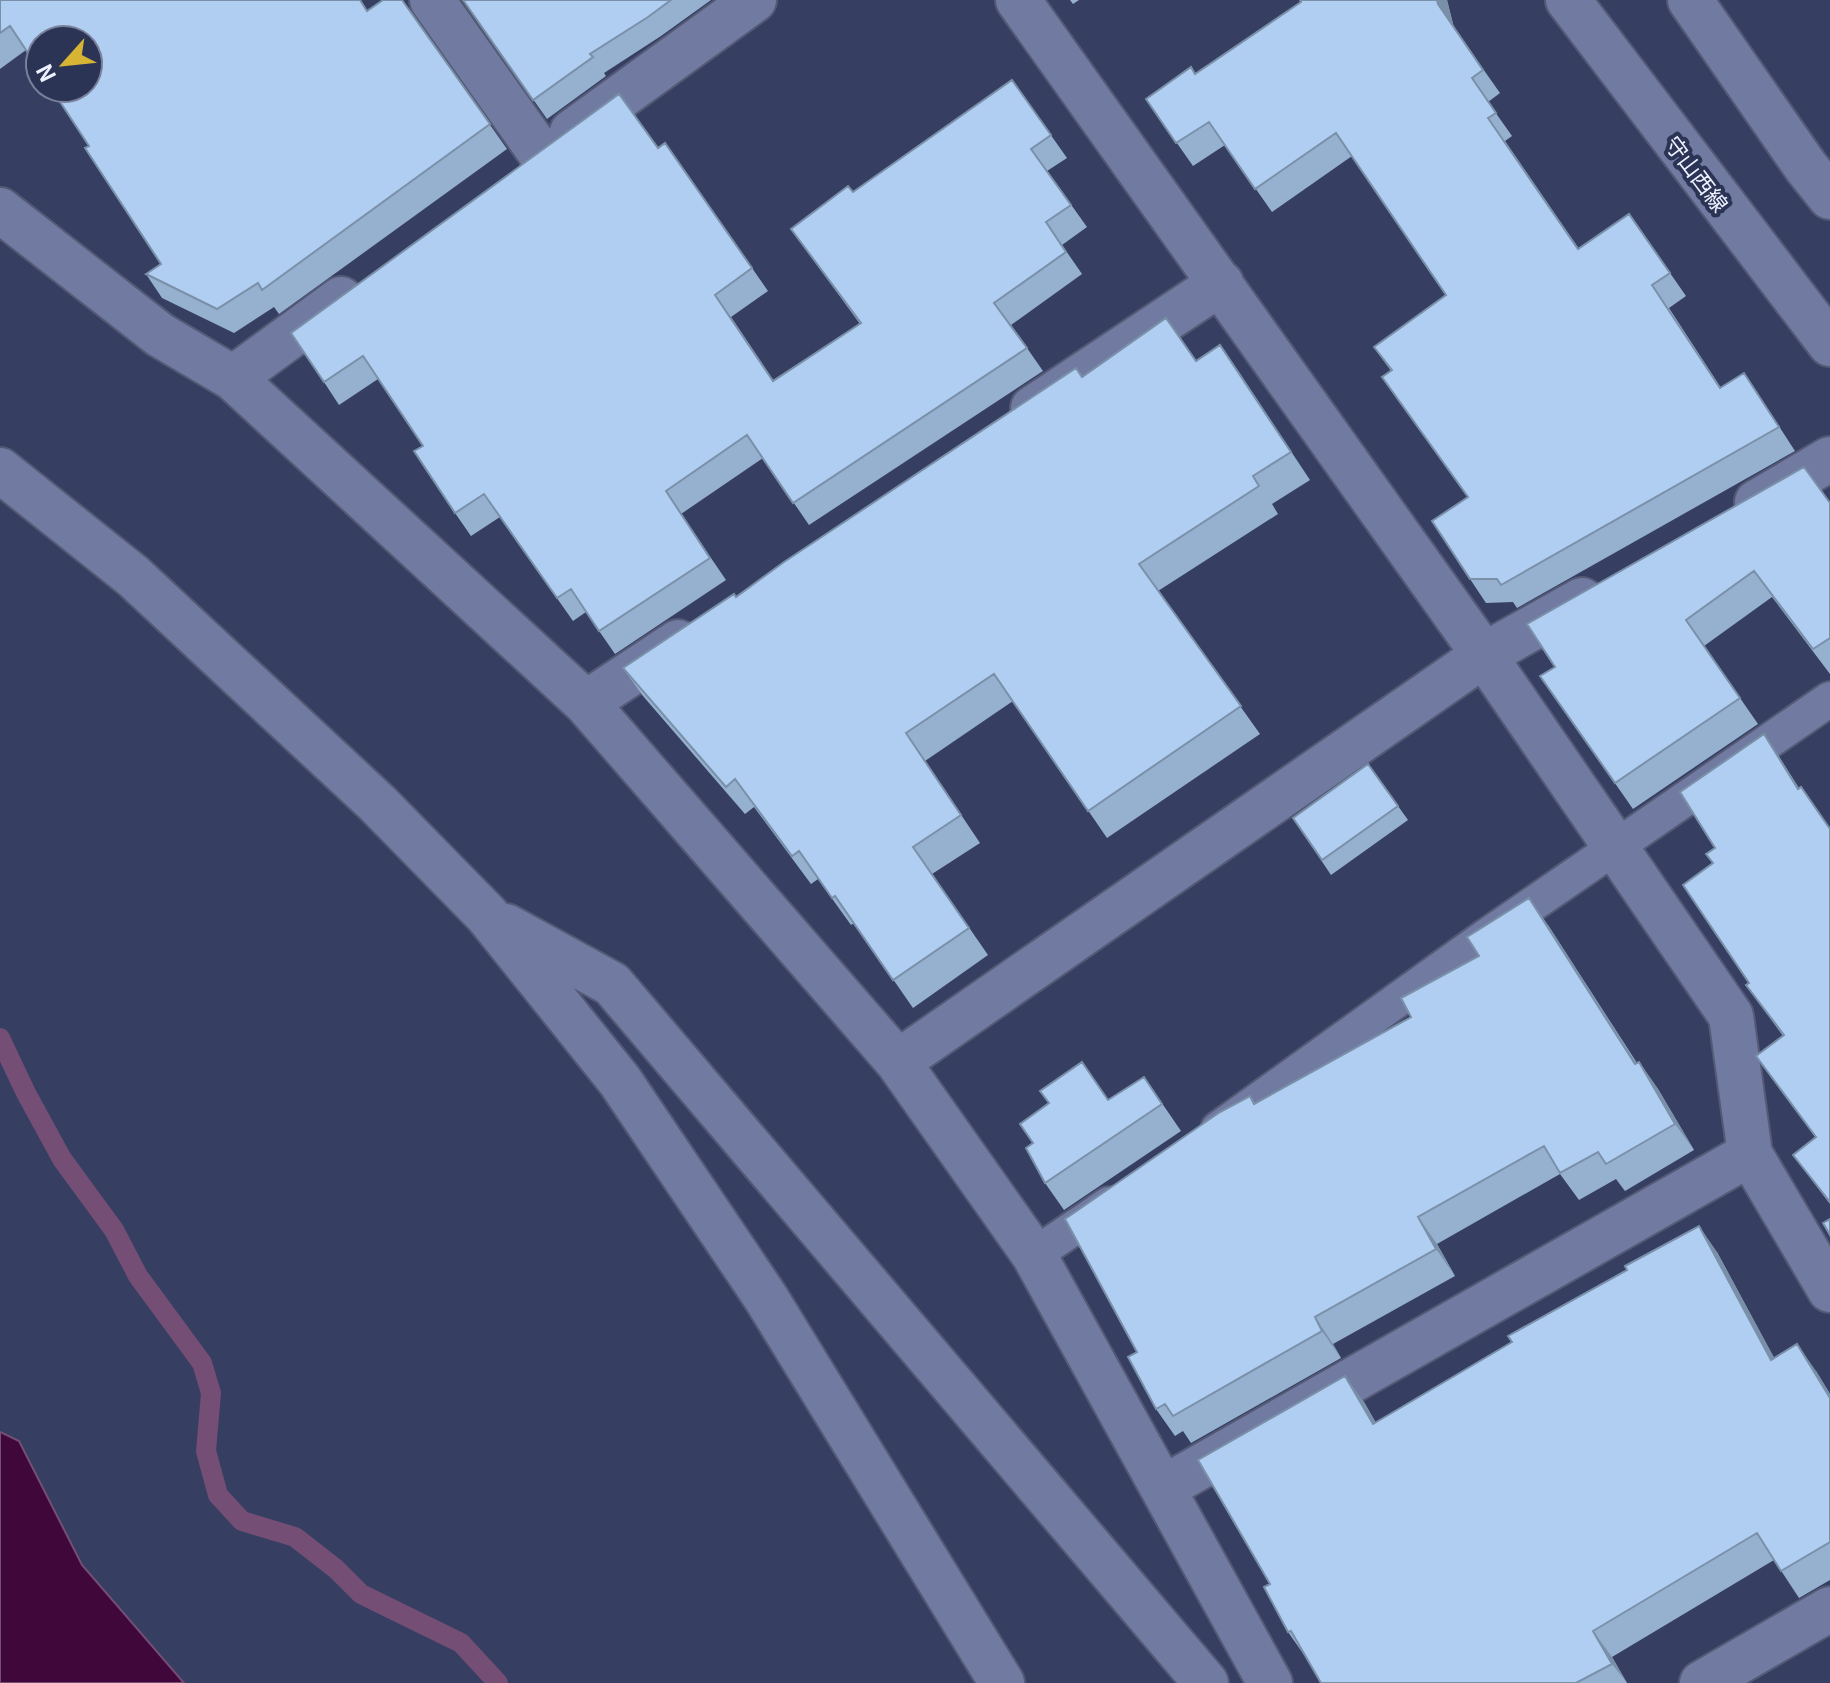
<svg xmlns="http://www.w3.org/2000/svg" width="1830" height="1683" font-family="Georgia,'Noto Sans JP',serif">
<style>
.water{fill:#40083a;stroke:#744e75;stroke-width:2}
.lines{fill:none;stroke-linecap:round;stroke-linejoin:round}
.stream{stroke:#744e75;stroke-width:20}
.lane-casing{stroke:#545a76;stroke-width:38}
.street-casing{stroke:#545a76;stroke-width:48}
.secondary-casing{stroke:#545a76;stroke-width:48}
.lane{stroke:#717ba2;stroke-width:34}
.street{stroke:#717ba2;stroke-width:44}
.secondary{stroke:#717ba2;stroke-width:44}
.wall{fill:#96b1d0}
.shaded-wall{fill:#7a90a9}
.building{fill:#afcef2;stroke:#7a90a9;stroke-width:2}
.labels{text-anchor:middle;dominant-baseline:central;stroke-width:8;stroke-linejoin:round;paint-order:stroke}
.street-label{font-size:22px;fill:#eef2ff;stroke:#2c3456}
</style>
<rect width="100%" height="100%" fill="#363f62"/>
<path class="water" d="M0,1432l19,9 63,124 102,118h-184z"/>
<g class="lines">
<path class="stream" d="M0,1038l26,55 36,66 52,71 24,46 64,87 9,30 -5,58 12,44 24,26 53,16 41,32 25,25 100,49 37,40"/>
<g class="lane-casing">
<path id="lane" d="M1218,1129l267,-192 345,-238
M1034,1255l75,-51"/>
</g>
<g class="street-casing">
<path id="street" d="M432,0l109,154
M1018,0l466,655 247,361 19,138 80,136
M572,132l182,-132
M0,210l160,125 73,43 353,325 312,359 136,193 236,428
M233,378l108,-79
M1033,408l188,-125
M0,470l133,106 245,228 109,111 133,166 146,217 236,385
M1757,502l73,-43
M586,703l92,-61
M506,926l106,58 594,699
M898,1062l586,-407 98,-55
M1163,1488l587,-334
M1702,1683l128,-74"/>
</g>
<g class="secondary-casing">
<path id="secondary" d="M1568,0l262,344
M1690,0l116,167 24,30"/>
</g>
<use href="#lane" class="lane"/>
<use href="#street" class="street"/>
<use href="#secondary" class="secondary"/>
</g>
<path class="wall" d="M0,0l368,11 34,-11 105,149 -228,165 -5,-7 -40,26 -72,-35 -16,-24 15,-10 -72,-118 -63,-96 -26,19z
M463,0h248l-50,36 -57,37 2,3 -59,43z
M1070,0h9l-6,4z
M1300,0h147l7,28 46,65 -12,9 24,34 -7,5 74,108 50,-35 57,82 -17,12 52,80 39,9 35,54 -278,157 -4,-6 -27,1 -16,-24 -2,-82 -77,-126 -17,-24 72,-52 -94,-139 -80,56 -47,-67 -32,21 -47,-67 49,-25 106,-72z
M1012,80l55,78 -20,13 40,56 -25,18 20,29 -71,51 32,46 -234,154 -46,-67 -82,56 45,66 -111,74 -29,-42 -13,9 -73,-104 -29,19 -16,-23 -32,-67 -45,-67 -39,26 -15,-23 341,-239 103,148 -37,26 42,63 87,-56 -69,-95 62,-37z
M1220,345l90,135 -38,24 6,10 -120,77 102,143 -153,104 -94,-137 -88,60 55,82 -48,31 56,81 -75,53 -59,-85 -3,2 -33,-46 -7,5 -57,-77 -9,7 -102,-118 -20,-28 459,-291 114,-16z
M1830,503v171l-58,-77 -68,49 54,78 -125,85 -93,-133z
M1764,734l35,54 31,41v375l-37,-49 23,-17 -60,-82 27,-20 -37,-51 3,-2 -36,-119 2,-16z
M1368,764l40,56 -77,55 -38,-57z
M1548,925l89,138 2,-1 19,27 36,61 -69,41 -9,-12 -37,21 -19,-26 -123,70 18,32 -122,68 8,14 -150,85 -8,-12 -8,5 -19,-27 -19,-57 113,-256 5,7 156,-86z
M1144,1077l37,54 -117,79 -19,-27 -12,-40 75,-43z
M1717,1252l57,106 42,13 14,23v186l-31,18 -25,-38 -162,97 15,26h-306l-14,-24 -19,-27 -18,-48 94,-182 12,21z"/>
<path class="shaded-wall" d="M1437,0h10l7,28 46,65 -62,-89z
M1220,345l19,27 71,108 -19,-28z
M1764,734l16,24 34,54 -16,-23z
M1529,898l19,27 106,166 -19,-27z
M1639,1062l19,27 36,61 -19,-26z
M1418,1217l19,27 18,32 -19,-27z
M1699,1226l18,26 73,135 -19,-27z
M1315,1317l18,27 8,14 -19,-27z
M1797,1344l19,27 14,23v4z
M1345,1376l19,26 28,49 -19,-27z
M1593,1631l19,26 15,26 -15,-19z"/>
<path class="building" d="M0,0h360l7,11 16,-11h19l88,124 -228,166 -4,-7 -41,26 -71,-35 15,-10 -76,-116 4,-2 -38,-58h37v-48h-48v31l-30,-45 -10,7z
M463,0h208l-23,17 -58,37 3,3 -60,43z
M1300,0h137l1,4 45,66 -11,8 24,35 -8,5 90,131 51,-35 41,59 -18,12 68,103 24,-15 35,54 -278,158 -4,-6h-27l-38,-58 36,-24 -86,-120 10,-7 -18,-23 72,-52 -110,-162 -81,56 -46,-67 -33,21 -30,-44 45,-32 4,7 106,-72z
M1012,80l39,55 -20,14 40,56 -25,17 20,30 -72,51 33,45 -234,155 -46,-68 -81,56 44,67 -111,73 -28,-42 -14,9 -73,-104 -29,19 -41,-62 9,-5 -60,-90 -39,26 -33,-49 328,-239 39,54 7,-5 87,125 -37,27 58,86 88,-58 -70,-94 57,-43 5,6z
M1166,318l30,43 24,-16 71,107 -38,24 6,10 -120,78 102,142 -153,105 -94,-137 -88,59 55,82 -48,32 56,81 -76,52 -58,-84 -3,2 -33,-47 -7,5 -57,-77 -9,8 -103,-119 111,-74 2,3 48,-35 292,-194 6,9z
M1804,467l26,36v135l-17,11 -59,-78 -68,49 54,78 -125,85 -75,-107 15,-9 -28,-43z
M1764,734l34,55 3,-2 29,42v373l-37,-47 23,-18 -60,-81 28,-21 -38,-50 3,-2 -66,-98 30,-22 -7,-9 9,-6 -35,-56z
M1368,764l30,42 -76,54 -29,-42z
M1529,898l106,166 4,-2 36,62 -69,40 -8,-12 -38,21 -16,-27 -126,71 18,32 -121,68 7,14 -149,85 -8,-12 -9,5 -28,-52 9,-5 -72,-133 155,-107 30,-16 4,8 157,-87 -10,-19 78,-42 -12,-19z
M1082,1062l26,38 36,-23 18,27 -117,79 -19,-35 7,-5 -13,-19 29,-21 -9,-12z
M1830,1219v16l-7,-12z
M1699,1226l72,134 26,-16 33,54v144l-49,29 -24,-38 -164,98 19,33 -36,19h-255l-30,-52 -3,1 -24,-45 6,-3 -72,-124 147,-84 28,48 139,-82 -4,-6 119,-66 -2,-4z"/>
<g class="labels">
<g class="street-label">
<text transform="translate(1698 173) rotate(53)">守山西線</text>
</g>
</g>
<g transform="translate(64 64) rotate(243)"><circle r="38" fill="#2c3456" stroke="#7a809a" stroke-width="2"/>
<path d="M0-6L14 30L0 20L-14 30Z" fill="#d7b434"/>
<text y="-12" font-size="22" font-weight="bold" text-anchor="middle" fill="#eef2ff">N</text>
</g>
</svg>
